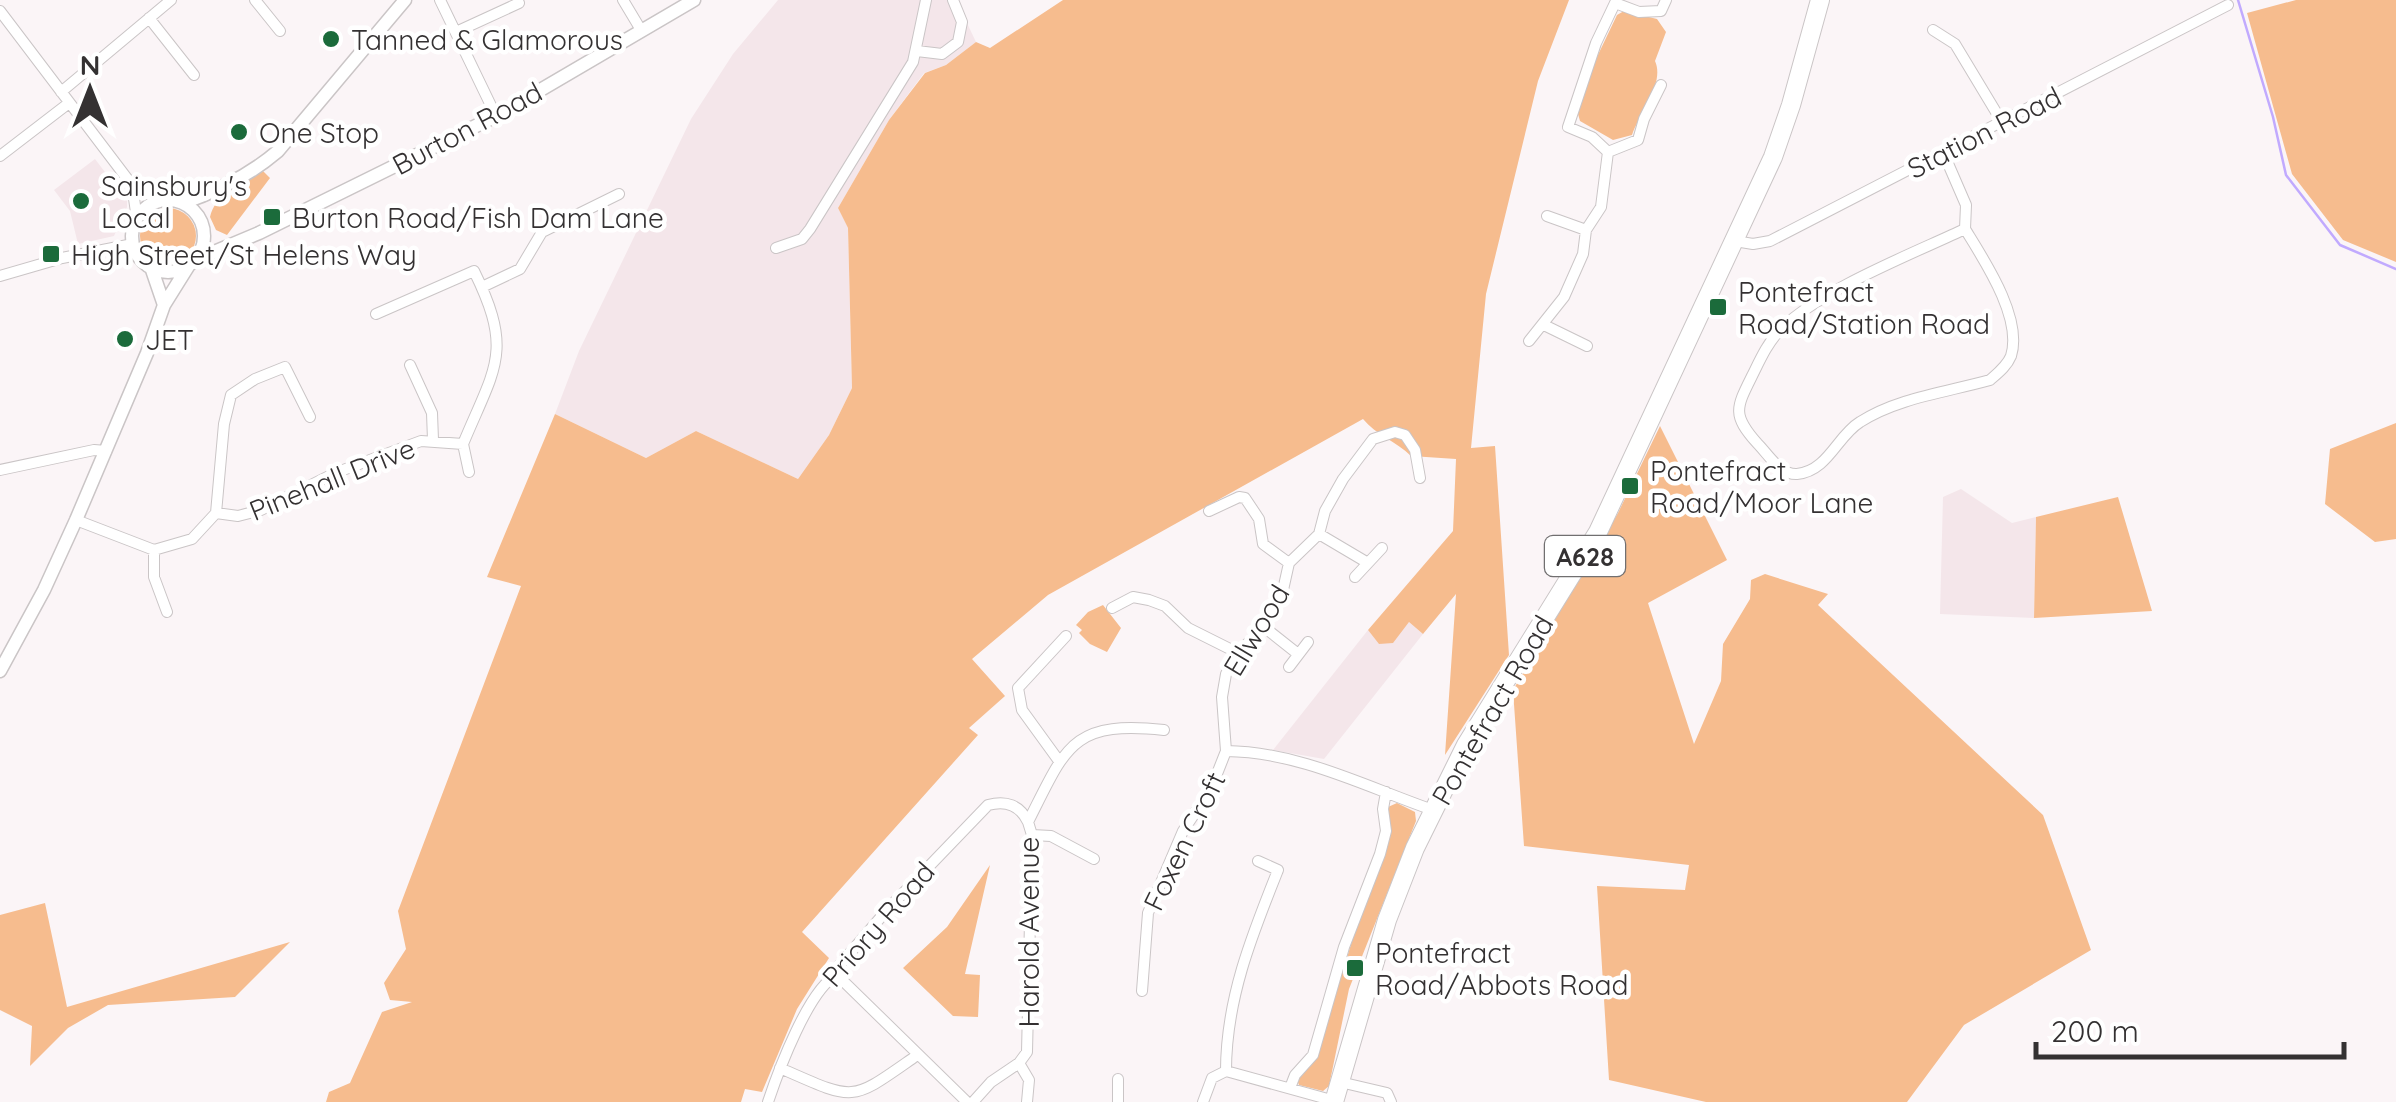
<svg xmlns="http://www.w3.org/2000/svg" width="2396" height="1102" font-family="Quicksand,sans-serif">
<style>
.built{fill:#f4e6ea}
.green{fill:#f6bc8e}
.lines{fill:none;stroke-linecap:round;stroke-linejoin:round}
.stream{stroke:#c1aafe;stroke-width:2.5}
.minor-casing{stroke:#cac5c6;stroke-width:12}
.tertiary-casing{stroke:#cac5c6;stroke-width:15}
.trunk-casing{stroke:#cac5c6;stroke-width:20}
.minor{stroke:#fff;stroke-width:10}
.tertiary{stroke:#fff;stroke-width:12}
.trunk{stroke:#fff;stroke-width:18}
.poi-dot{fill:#1b6b3b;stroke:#fff;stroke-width:4}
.labels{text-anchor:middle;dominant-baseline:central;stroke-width:9;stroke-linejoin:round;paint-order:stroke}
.shield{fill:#fff;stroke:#716f70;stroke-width:2.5}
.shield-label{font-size:25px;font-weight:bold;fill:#343132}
.poi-label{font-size:28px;fill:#343132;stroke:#fff;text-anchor:start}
.street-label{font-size:28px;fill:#343132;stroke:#fff}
</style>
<rect width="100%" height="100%" fill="#fbf5f7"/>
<path class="built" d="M778,0h178l20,42 -30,23 -22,8 -35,47 -51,88 10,20 4,160 -23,47 -31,44 -102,-48 -50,27 -91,-44 24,-63 112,-232 42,-65z
M95,159l32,42v6l-13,29 -36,8 -8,-33 -16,-21z
M1961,489l51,34 24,-6 -2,101 -94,-4 3,-117z
M1409,622l14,12 -99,125 -51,-9 95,-120 12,14z"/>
<path class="green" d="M1063,0h506l-31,81 -52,213 -15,154 24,-2 14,209 -64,100 11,-161 -33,40 -14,-12 -16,21 -14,1 -11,-14 85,-99 3,-72 -45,-3c-15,-15 -35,-21 -48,-37l-315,176 -76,64 33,37 -36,32 9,7 -176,197 27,26 -32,51 -35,83 -17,-3 -4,13h-415l3,-10 21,-9 32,-71 30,-10 -22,-2 -6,-17 22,-34 -8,-38 123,-325 -34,-9 68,-163 91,44 50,-27 102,48 31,-44 23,-47 -4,-160 -10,-20 51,-88 36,-47 21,-8 30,-23 14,6z
M2296,0h100v262l-53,-22 -51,-66 -45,-161z
M1624,11l33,8 9,13 -11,29c10,22 -15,51 -23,74l-19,5 -33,-19 -2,-7 18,-55 21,-44z
M263,171l7,7 -43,57 -11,-5 -6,-13c6,-25 32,-34 53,-46z
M140 236a28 28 0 1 1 56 0a28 28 0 1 1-56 0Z
M2396,423v116l-21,3 -50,-38 5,-55z
M1660,426l67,134 -79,43 46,141 27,-63 2,-37 27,-45 1,-19 14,-6 63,20 -10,11 225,210 48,135 -127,75 -57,77h-201l-97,-22 -12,-194 88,4 4,-25 -165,-19 -11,-156 105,-177z
M2118,497l34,114 -118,7 2,-101z
M1103,605l18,23 -14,24 -17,-8 -11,-11 3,-3 -6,-5 12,-13z
M1397,803l18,9 1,9 -67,168 -20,97 -6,5 -24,-6 -2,-5 21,-28 34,-111 31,-82 6,-31 -1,-21z
M990,865l-25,109 15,1 -2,42 -25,-1 -50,-48 44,-41z
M45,903l22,104 223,-65 -55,55 -127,8 -40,23 -38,38 2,-40 -32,-16v-95z"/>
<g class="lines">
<path class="stream" d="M2238,0l35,117 13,58 54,70 56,24"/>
<g class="minor-casing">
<path id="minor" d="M255,0l25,31
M440,0l56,116
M623,0l18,30
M0,11l132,174 28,16
M149,18l45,57
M1933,30l22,14 47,78
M456,32l63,-29
M917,51l25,3 16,-12 4,-20 -9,-22
M61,92l110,-92
M1608,152l30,-12 6,-21 17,-34
M1943,152l23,53 -1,24c-53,25 -146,61 -186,102 -12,13 -19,29 -27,45 -16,32 -20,39 5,67 11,11 23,32 40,31 31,-3 40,-38 63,-52 37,-24 87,-30 130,-42 8,-7 17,-14 21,-24 12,-38 -27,-96 -46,-127
M0,156l69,-53
M132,185l5,34
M1547,216l39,14
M1735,241l18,3 17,-3 458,-236
M776,248l26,-9 8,-10 103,-167 13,-62
M0,276l62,-18 71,-14
M482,287l38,-18 22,-37 77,-38
M1544,325l43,21
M1529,341l35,-44 19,-43 3,-24 15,-23 7,-55 -16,-15 -24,-10 28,-84 19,-40 24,9 22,-1 5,-11
M410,365l22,48 1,27
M463,444l6,28
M0,470l94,-20 12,1
M1209,511l30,-14 6,1 14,21 4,25 26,19
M216,513l22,3 23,-6 74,-37 86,-32 42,3c32,-77 51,-92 11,-173l-98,43
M76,520l78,30 38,-11 24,-26 8,-89 7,-29 24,-16 30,-12 25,50
M1319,534l49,29
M154,550v27l13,35
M1355,577l27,-29
M1112,608l21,-11 16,3 16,6 23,22 50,25
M1264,627l34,27
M1289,667l19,-25
M1226,751c74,1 138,35 207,59
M1059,761l-37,-51 -4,-22 48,-52
M1032,835l19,1 43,23
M837,975l130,127
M1142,991l6,-78 35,-82 28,-42 15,-38 -4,-54 4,-23 12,-21 26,-26 19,-37 6,-27 30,-29 6,-23 18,-32 30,-40 22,-7 10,3 10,15 5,28
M780,1068c77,34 70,34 136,-12
M1226,1071c0,-72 26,-136 52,-201l-20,-9
M1226,1071l109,30
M1118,1079v23
M1340,1082l47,11 4,9
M1290,1088l5,-13 18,-20 31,-108 36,-93 6,-23 -3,-22 3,-17
M768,1102c10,-30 41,-114 69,-127l1,-8 49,-57 101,-105c18,-5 32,0 40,17
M973,1102l18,-20 28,-19
M1027,1102l2,-22 -10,-17 8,-11 5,-217 -4,-13c38,-75 43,-102 136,-92
M1203,1102l9,-24 14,-7"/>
</g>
<g class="tertiary-casing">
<path id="tertiary" d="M132 236a36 36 0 1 1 72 0a36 36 0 1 1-72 0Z
M183,203c35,-12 67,-28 95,-52l127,-151
M195,260l64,-27 237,-117 198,-116
M151,267l13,38
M0,671l44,-81 32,-70 71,-167 17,-48 25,-40"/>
</g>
<g class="trunk-casing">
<path id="trunk" d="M1334,1102l53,-182 28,-72 51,-103 132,-213 175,-375 18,-52 29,-105"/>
</g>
<use href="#minor" class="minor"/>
<use href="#tertiary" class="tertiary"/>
<use href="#trunk" class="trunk"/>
</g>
<g class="poi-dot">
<circle cx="331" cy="39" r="10"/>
<circle cx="239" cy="132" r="10"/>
<circle cx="81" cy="201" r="10"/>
<rect x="262" y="207" width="20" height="20" rx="5"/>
<rect x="41" y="244" width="20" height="20" rx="5"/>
<rect x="1708" y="297" width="20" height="20" rx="5"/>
<circle cx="125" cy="339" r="10"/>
<rect x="1620" y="476" width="20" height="20" rx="5"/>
<rect x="1345" y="958" width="20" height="20" rx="5"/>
</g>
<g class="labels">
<rect class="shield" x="1545" y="536" width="80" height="40" rx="8"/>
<g class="shield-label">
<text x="1585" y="556">A628</text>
</g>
<g class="poi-label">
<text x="351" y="39">Tanned &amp; Glamorous</text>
<text x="259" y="132">One Stop</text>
<text x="101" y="185">Sainsbury's<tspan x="101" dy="32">Local</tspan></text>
<text x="292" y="217">Burton Road/Fish Dam Lane</text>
<text x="71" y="254">High Street/St Helens Way</text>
<text x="1738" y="291">Pontefract<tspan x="1738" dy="32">Road/Station Road</tspan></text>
<text x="145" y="339">JET</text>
<text x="1650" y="470">Pontefract<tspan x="1650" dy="32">Road/Moor Lane</tspan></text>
<text x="1375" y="952">Pontefract<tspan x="1375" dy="32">Road/Abbots Road</tspan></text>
</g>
<g class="street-label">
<text transform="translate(467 128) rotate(-28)">Burton Road</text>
<text transform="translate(1984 132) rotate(-27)">Station Road</text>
<text transform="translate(332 479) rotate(-22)">Pinehall Drive</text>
<text transform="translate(1256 630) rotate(-59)">Ellwood</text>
<text transform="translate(1492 710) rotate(-60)">Pontefract Road</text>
<text transform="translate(1184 841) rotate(-64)">Foxen Croft</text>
<text transform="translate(878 924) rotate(-49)">Priory Road</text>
<text transform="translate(1028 932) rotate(-90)">Harold Avenue</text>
</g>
</g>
<g transform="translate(90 90)" stroke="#ffffff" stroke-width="8" paint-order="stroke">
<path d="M0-8L18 38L0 25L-18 38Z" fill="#343132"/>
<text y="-15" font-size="28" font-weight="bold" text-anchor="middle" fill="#343132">N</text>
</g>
<path d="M2036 1042v15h308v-15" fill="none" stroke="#343132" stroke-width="5"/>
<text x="2051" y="1042" font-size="30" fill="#343132" stroke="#ffffff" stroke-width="8" paint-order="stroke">200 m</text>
</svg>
